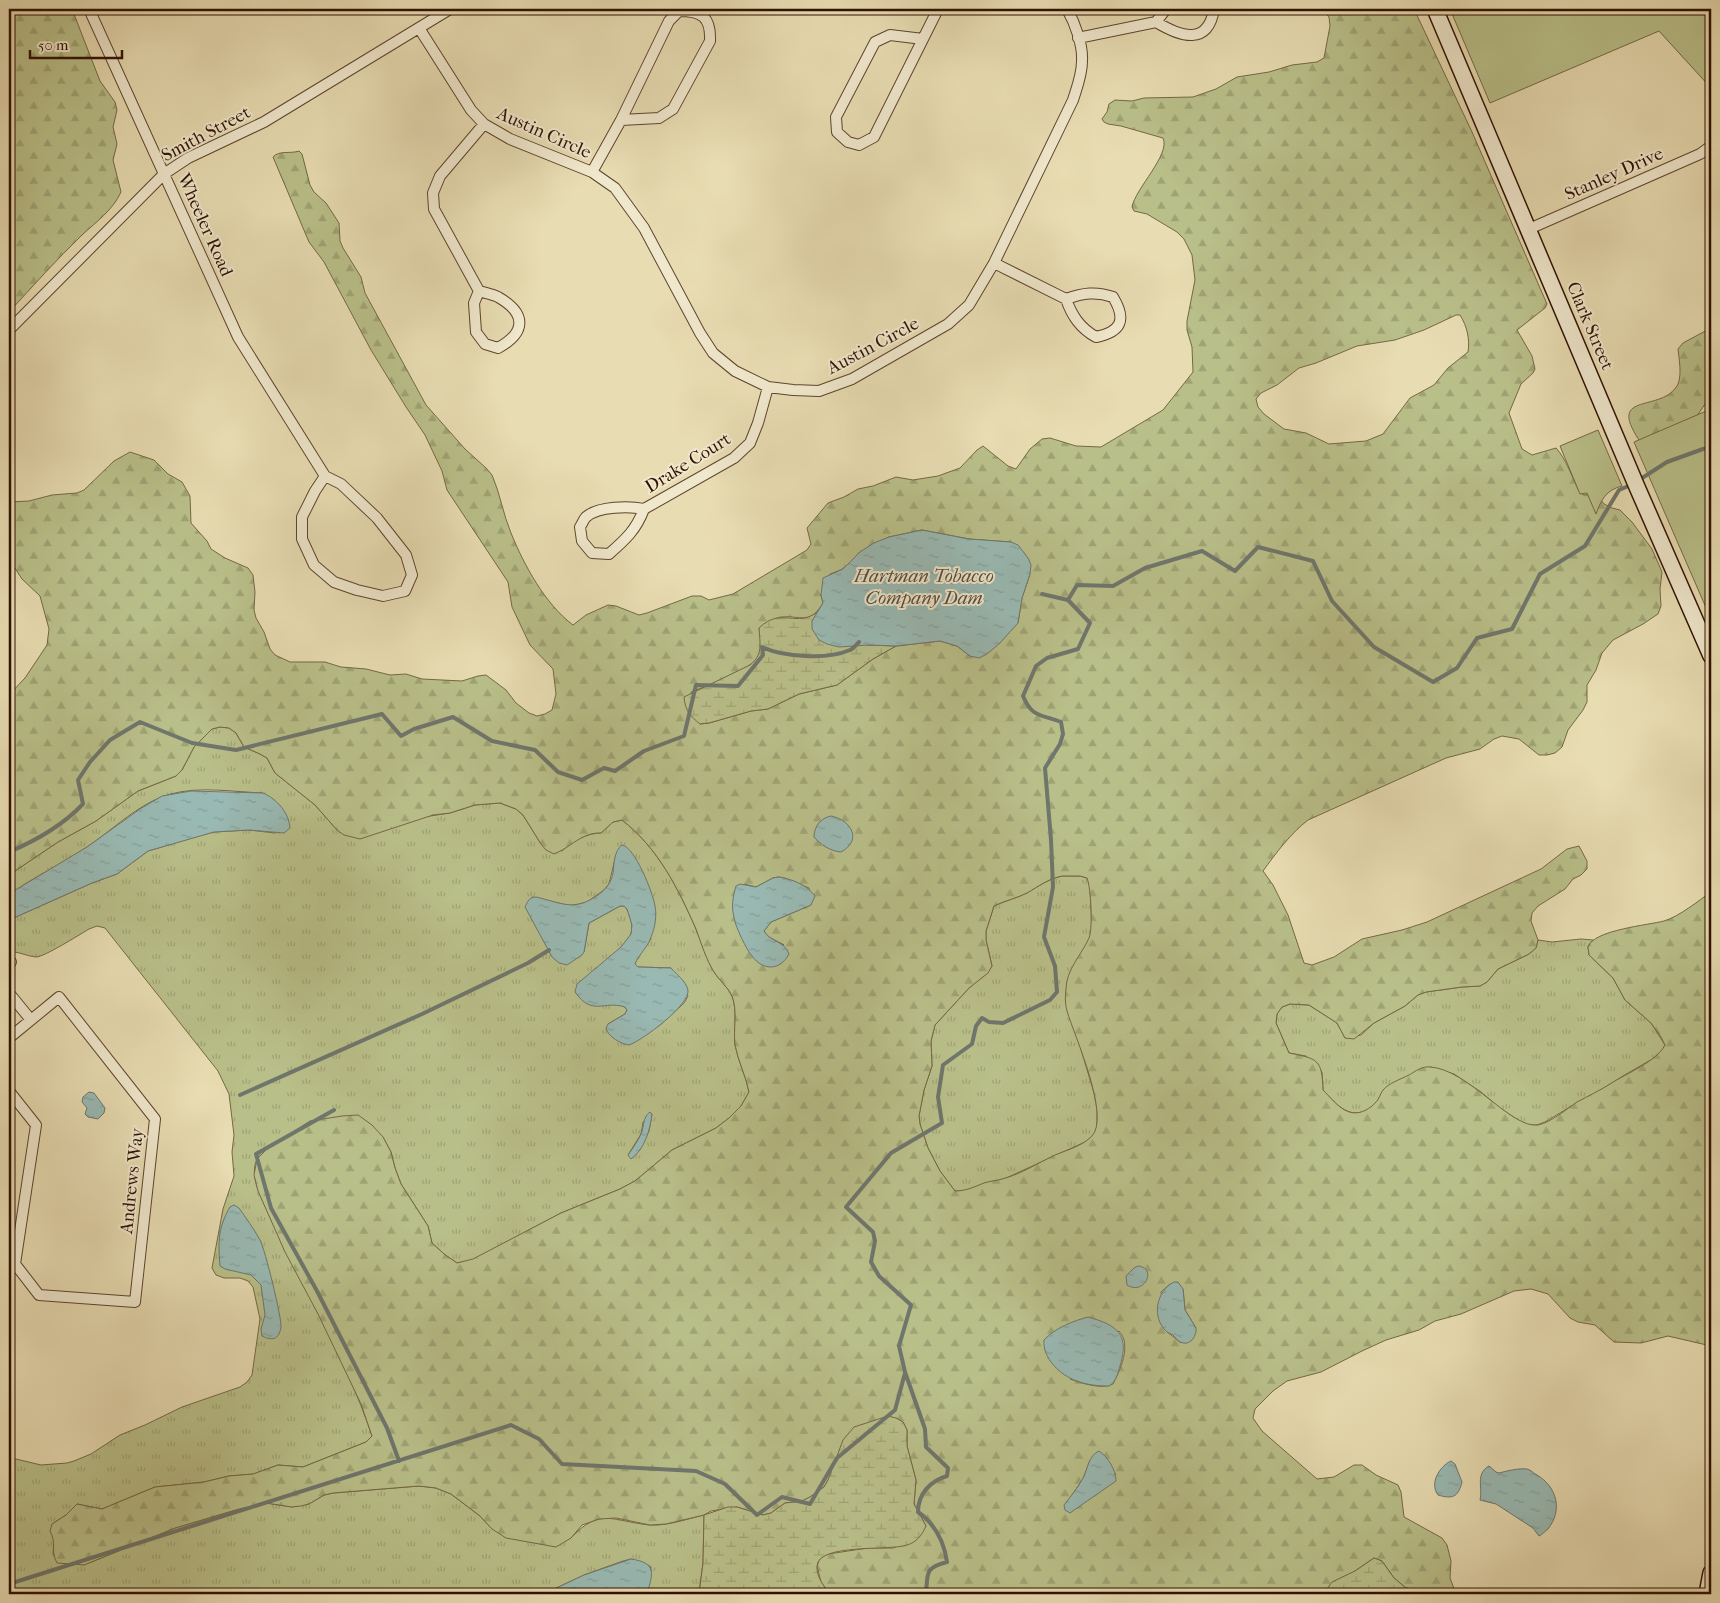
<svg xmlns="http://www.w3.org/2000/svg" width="1720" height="1603" font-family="'IM FELL French Canon',serif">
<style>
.grass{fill:url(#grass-tufts);stroke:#746845;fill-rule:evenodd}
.forest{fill:url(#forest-firs);stroke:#746845;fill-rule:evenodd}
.wetland{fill:url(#wetland-marsh);stroke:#746845}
.park{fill:#b9bf89;stroke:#746845}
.water{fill:url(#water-ripples);stroke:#6f766c}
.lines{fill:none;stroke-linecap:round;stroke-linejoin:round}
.stream{stroke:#6f766c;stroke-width:4}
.street-casing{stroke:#5e442d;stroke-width:12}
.secondary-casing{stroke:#301101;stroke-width:18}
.street{stroke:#f0e8cd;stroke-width:10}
.secondary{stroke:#f0e8cd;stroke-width:15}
.labels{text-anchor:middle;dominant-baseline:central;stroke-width:4;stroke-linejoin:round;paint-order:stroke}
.street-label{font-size:18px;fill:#301101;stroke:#f0e8cd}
.water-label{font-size:19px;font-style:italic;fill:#554c40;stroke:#f0e8cd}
</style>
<defs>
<pattern id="grass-tufts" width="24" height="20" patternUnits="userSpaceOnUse" patternTransform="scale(1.25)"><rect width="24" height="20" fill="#b9bf89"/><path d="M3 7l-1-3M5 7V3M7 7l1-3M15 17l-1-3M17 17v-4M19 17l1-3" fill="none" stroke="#9fa374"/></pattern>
<pattern id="forest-firs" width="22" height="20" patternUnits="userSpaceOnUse" patternTransform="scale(1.25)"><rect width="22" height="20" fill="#b9bf89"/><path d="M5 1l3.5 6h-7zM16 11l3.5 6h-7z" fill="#9fa374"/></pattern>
<pattern id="wetland-marsh" width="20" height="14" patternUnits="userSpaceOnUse" patternTransform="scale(1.25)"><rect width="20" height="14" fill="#b9bf89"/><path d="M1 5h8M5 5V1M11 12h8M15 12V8" fill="none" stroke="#9fa374"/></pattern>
<pattern id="water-ripples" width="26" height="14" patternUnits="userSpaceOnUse" patternTransform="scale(1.25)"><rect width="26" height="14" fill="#99bab4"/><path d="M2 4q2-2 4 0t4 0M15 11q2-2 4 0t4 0" fill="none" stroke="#849f99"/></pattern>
</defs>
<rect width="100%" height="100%" fill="#e8dcb2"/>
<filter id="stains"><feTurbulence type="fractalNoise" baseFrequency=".004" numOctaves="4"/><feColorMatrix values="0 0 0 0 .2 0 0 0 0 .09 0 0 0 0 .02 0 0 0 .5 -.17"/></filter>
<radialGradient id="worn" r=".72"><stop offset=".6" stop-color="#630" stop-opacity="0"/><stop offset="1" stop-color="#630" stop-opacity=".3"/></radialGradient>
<path class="grass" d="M220,727l9,1 7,5 8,14 16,7 7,4 8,15 40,32 22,25 113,-17 25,-8 25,-2 16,6 7,6 18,29 21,7c10,-10 25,-18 39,-18l12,-11 9,-2c36,28 56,68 74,109 6,14 10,30 18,43 5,8 14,15 18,24 6,16 1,32 3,49 3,16 11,31 14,47l-8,14 -12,12 -13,10 -44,22 -37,31 -15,8 -59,24 -88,47 -16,3 -13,-9 -12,-11 -4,-17 -27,-42 -6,-16 -4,-16 -8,-15 -87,-7c-4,3 -8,7 -12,9 -9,7 -22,9 -27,20 -5,9 -2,24 2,33 34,82 85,159 113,244l-6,6 -63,25 -25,-2 -24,9 -25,2 -25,6 -49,5 -53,22 -25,-5 -11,11 -14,9 2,15 -1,16 31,10 91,-37 64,-19 27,-6 26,4 17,-3 15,-9 9,-2 86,-7 17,2 15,6 29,22 12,13 79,9c29,-32 44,-16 79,-13 18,1 36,-6 54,-10l-1,48 -4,31h-52l4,-24 -1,-4 -19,-7 -8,2 -39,14 -34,16 -21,3h-520v-133l7,-2 25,6 26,-2 7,-2 17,-7 29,-19 25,-10 37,-18 58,-20 7,-5 5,-7 8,-56 -7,-32 -5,-6 -8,-3h-16l-8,-3 -4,-7 11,-59 11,-33 -2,-24 2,-17 -5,-41 -11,-23 -113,-143 -8,-2 -8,3c-10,6 -45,28 -53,28 -10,-1 -18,-6 -27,-5v-32l83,-37 25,-9 31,-23 54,-16 12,-3 35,-2 26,3 -12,-40c-28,-1 -64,-7 -92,1 -31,8 -57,35 -84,53 -25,17 -54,30 -78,48v-20l49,-33 38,-21 42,-30 38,-15 6,-6 12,-23 18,-18zM616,855l35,84 -13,17 -3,8 3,3 33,1 17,28 -4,7 -25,23 -51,-2 17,-10 2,-4 -2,-3 -47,-23c14,-12 43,-32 52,-48 4,-8 1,-24 -6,-30h-4l-31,17 -5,29 -52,-55 39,9 16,-4 17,-12 5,-6zM652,1114l-3,17 -10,20 -11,4 13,-21 2,-12z
M1062,876h18l7,2 3,8 2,44 -24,82 7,17 19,64 3,16v19l-4,8 -8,6 -81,37 -18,4 -22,8h-9l-15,-20 -12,-23 -8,-24 -1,-8 5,-26 8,-24 -1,-25 4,-16 34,-37 18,-15 5,-7 -6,-26v-9l8,-25c10,-5 23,-8 33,-13 12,-7 21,-14 35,-17z
M1581,939l12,1 -5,6 1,9 24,23 12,22 26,23 14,22 -4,7 -7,6 -31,18 -28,18 -15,7 -35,21 -8,3h-8l-8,-3 -21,-14 -19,-16 -27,-18 -24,-7c-14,7 -32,13 -45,22 -5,4 -6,12 -11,16 -22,19 -37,0 -51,-15l-1,-18 -16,-16 -17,-3 -13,-30 1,-9 5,-7 8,-3 19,1 28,18 8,15 16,-3 13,-12 31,-17 13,-11 8,-3 36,-5 18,-1 7,-4 11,-13 31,-15 7,-6 2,-8 14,2z"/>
<path class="forest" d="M9,9h63l28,72 15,21 2,8 -4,17 4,17 -4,16 8,32c-8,18 -25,30 -39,43 -25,24 -49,51 -73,77z
M1322,9h92l58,123 75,172 -2,4 -28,22 15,26 3,13 -2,4 -12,11 -12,29 13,36 10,6 24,-7c11,12 16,30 24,45l4,2 12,-2 8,11 8,4 8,2 12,12 20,27 10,23 -2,17 1,17 -3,8 -15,10 -30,16 -11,13 -6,17 -9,15v17l-4,8 -15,20 -6,17 -7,6 -8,2h-8l-20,-16 -17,-3 -8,3 -14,10 -34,9 -138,62c-17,13 -32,33 -45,51l10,14 15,30 16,48 8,2 22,-8 28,-18 40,-9 25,-8 114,-53 26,-20 12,-3 8,15v8l-6,6 -8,4 -8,10 -27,17 -6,7 -1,8 7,19 -2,8 -7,6 -31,15 -11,13 -7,4 -18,1 -36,5 -8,3 -13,11 -31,17 -20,16 -9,-1 -8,-15 -28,-18 -19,-1 -8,3 -5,7 -1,9 13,30c29,6 33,6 34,37 12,12 24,30 43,20 3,-2 7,-4 9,-7 4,-3 5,-9 8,-13 6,-7 18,-11 26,-15 7,-4 13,-9 21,-8 38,2 81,62 108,58 14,-3 27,-15 39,-23 11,-6 22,-11 33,-18 17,-11 46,-22 55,-39l-4,-8 -10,-14 -26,-23 -12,-22 -24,-23c0,-3 -1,-6 -1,-8 5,-17 61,-22 76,-26 16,-5 34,-20 47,-29v454l-43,-10 -27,7 -27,-1 -19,-17 -17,-3 -8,-4 -22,-24 -17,-5 -17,2 -53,23 -26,7 -16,9 -33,10 -24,11 -41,21 -34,9 -14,10 -18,18 -2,9 9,13 55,48 17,-2 20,-12h8l14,10 22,10 3,7 3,25 38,21 5,7 4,16 -1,17 6,16h-24l-26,-6 -12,-10 -12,-17 -8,-3 -19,13 -28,23h-497l-9,-12 -4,-16 3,-8 8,-4 40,-6h26l32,-22 -12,-22 2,-24 -9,-34v-16l-4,-8 -7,-4 -68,62 -4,7 -14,10 -8,4 -17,2 -14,10 -8,2 -26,-8 -26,4 -7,4 -38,9 -16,1 -34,-7 -17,1 -17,6 -11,13 -15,9 -50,-9 -14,-9 -12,-13 -29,-22 -15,-6 -17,-2 -86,7 -9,2 -15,9 -8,2 -9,1 -26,-4 -27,6 -64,19 -91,37 -27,-2c-7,-13 0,-19 -7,-32l2,-7 14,-9 11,-11 25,5 53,-22 49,-5 25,-6 24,-2 25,-9 25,2 63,-25 6,-6 -11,-32 -43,-90 -33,-62 -27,-61 -4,-16 3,-16 11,-11 15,-8 13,-10 14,-9 32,-5 16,-1 14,10 11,12 8,15 4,16 6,16 27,42 4,17 12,11 13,9 16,-4 88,-46 59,-24 15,-8 37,-31 44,-22 13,-10 12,-12 8,-14c-3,-16 -11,-31 -14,-47 -2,-17 3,-33 -3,-49 -4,-9 -13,-16 -18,-24 -8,-13 -13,-29 -18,-43 -18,-41 -38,-81 -74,-109l-9,2 -12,11c-19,-1 -31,15 -47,21l-8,-4 -5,-6 -18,-29 -7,-6 -16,-6 -25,2 -25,8 -17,2 -73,24 -16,-4 -7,-5 -22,-25 -40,-32 -8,-15 -7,-4 -16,-7 -8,-14 -7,-5 -9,-1 -8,2 -18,18 -12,23 -6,6 -38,15 -42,30 -38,21 -49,33v-180l16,-17 22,-33 2,-16 -9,-33 -18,-17 -13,-20v-57l20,-1 23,-6 25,-2 7,-3 30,-29 16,-9 24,8 14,14 14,8 8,14 1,27 16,18 4,8 14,9 23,10 5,7 2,17 -1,18 2,8 8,14 6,17 5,6 15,7h35l16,5 25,2 24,6 16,-1 16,5 40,2 16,-5 8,-1 20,15 10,13 13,10 8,3 8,-2 7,-4 4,-16 -3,-25 -23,-24 -18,-38 -4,-25 -61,-92 -5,-19 -17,-36 -19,-28 -35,-57 -47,-88 -15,-20 -36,-85c6,-7 18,-3 26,-6l3,3 8,31 4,7 12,11 13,20 1,18 3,7 18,29 4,16 61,112 39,44 21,19 6,7c8,18 11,39 19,58 13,32 34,71 62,92l13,-10 22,-10 8,1 23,9 8,-2 45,-17h9l8,4 24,-6 74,-44 4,-6 -4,-16 21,-25 16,-6 14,-8 15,-3 23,-9 17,3 25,-4 22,-8 17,-18 6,-4 25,20 8,3 14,-20 12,-10 8,-1 26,8 25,1 62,-37 30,-38 -1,-25 -5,-17v-9l8,-41 -3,-25 -8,-16 -7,-7 -30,-18 -13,-3 -2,-4c3,-18 39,-53 31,-69l-42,-12 -13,-2 -4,-2 -2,-3 5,-7 2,-8 6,-4 17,1 12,-3 49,-1 23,-8 21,-12 32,-5 23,-7 25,-3 7,-4 6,-32 -1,-9zM1456,315h4c7,11 10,24 8,37l-20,16 -14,17 -24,13 -27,36 -17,7 -37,3 -23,-11 -22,-4 -20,-15 -6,-7 -2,-8 5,-6 16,-8 22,-17 17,-5 41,-17 38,-6 29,-10zM922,530l47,9 42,3 19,32 -8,24 -4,25 -48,33 -13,-10 -17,-5 -44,5 -23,13 -36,26 -38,9 -31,15 -17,2 -42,12 -9,1 -9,-32c15,-6 67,-24 70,-40 1,-7 -1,-17 -2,-24 7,-3 15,-10 22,-11 20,-2 28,9 42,-14l-2,-8 9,-21 13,-5 17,-17 29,-15zM1062,876h18l7,2c4,10 6,50 2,60 -7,16 -23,32 -23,51 -1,7 -1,15 1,22 7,24 45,107 24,126 -11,11 -30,14 -44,22 -14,7 -29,16 -45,20 -6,2 -12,2 -18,4 -10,4 -18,8 -29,8l-15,-20 -12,-23 -8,-24 -1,-8 5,-26 8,-24 -1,-25 4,-16 34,-37 19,-15 4,-7 -6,-26v-9l8,-25c10,-5 23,-8 33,-13 12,-7 21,-14 35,-17zM779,877l5,1 25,10 2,17 -40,17 -7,9 3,5 17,9 -49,-23 9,-38 12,3 17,-9zM1170,1284l13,5 2,21 11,18 -15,15 -15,-12 -5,-39zM1119,1331c13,14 1,39 -6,53 -11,6 -32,-1 -43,-5zM1090,1460l26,14 -51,31 18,-26z
M1711,328v67l-14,21 14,45v153l-6,-12 -66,-162c-33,-50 24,-26 39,-56 4,-10 1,-25 0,-35l5,-6z"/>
<path class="wetland" d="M819,611l-7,10 56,24 28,1 -23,13 -36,26 -38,9 -31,15 -17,2 -42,12 -9,1c-10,-8 -15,-14 -16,-27l66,-32c13,-10 10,-21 9,-37 23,-22 37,1 60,-17z
M888,1416l8,2 7,4 4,8v16l9,34 -2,24 12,22c-4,9 -9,16 -19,19 -16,6 -89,-2 -90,21 -1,10 7,21 13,28h-131l4,-31 1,-48 24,-8h9l26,8 8,-2 14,-10 17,-2 8,-4 14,-10 4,-7 15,-40 11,-13z
M1374,1558l8,3 12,17 12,10 26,6h-106l1,-5 5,-7 23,-11z"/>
<path class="park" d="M1450,9h261v79l-52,-57 -169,72z
M1711,409v200l-4,1 -73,-168z
M1598,430l24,56c-16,4 -21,14 -26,28l-9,-21 -7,1 -20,-48z"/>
<path class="water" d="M922,530l47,9 42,3 7,3 10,13 3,7 -1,9 -8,24 -4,25 -18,20 -13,11 -8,4 -9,-2 -13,-10 -17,-5 -44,5 -28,-1 -29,2 -12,-3 -8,-4 -7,-11v-8l11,-18 -2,-8 2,-17 20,-9 17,-17 14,-9 15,-6z
M191,791l72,2c14,6 26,20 27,35l-6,5 -35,-3 -35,2 -66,19 -31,23 -25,9 -83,37v-25l8,-6 70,-42 53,-38 22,-13z
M831,816c20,4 32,24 10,36 -11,-1 -20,-7 -27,-15 0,-11 7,-19 17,-21z
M622,845c13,2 31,48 33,61 2,9 0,22 -4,31 -3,10 -12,17 -16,27l3,3 33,1c6,7 15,13 17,22 2,15 -45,50 -59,55 -8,-1 -21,-8 -23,-17l2,-4 17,-10 2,-4 -2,-3c-22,-7 -32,10 -50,-15l2,-8 44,-37 10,-13 1,-9 -5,-16 -3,-3h-4l-31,17 -5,29 -2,3 -15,10 -8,-2 -7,-6 -27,-50c3,-6 4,-10 11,-10 26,6 38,15 62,-2 8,-6 13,-12 15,-22 1,-9 1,-22 9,-28z
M779,877c13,2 28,8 36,19l-4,9 -40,17 -7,9c6,11 21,10 25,23 -9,17 -26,17 -37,2 -6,-7 -17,-30 -18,-39 -3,-11 -1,-20 2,-31l4,-2 16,3 17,-9z
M89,1092l5,1 11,15 -1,5 -6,6 -10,-2 -3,-3 2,-6 -5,-6 1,-5z
M650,1112l2,2c-2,16 -7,35 -21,45l-3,-4c5,-7 10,-14 13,-21 4,-9 1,-16 9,-22z
M234,1205l5,3c7,10 15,21 21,32 5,9 22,79 21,87 -2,13 -9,14 -19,9l-1,-7 4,-14 -4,-30 -10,-10 -26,-6 -5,-3c-2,-25 -2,-38 10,-59z
M1138,1266c20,2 6,30 -11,19l-1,-9 8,-8z
M1174,1282h4l5,7 2,21 11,18c1,7 -5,17 -13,15 -4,-1 -7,-4 -9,-7 -2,-2 -5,-3 -7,-4 -16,-14 -11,-41 7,-50z
M1088,1317c29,8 42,17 32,49 -2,7 -4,16 -11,20 -10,0 -22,-1 -32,-5 -16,-5 -35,-23 -33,-41 11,-12 29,-19 44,-23z
M1099,1451c9,6 17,19 17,30l-46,32 -5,-3 -1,-5c6,-8 14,-17 19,-27 5,-9 5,-22 16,-27z
M1451,1461l4,3 7,18c-4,16 -10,17 -24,13 -9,-12 2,-29 13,-34z
M1489,1466l7,6 3,1c8,-2 19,-5 28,-4 4,1 6,4 10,6 20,12 26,35 11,54 -4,3 -5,5 -9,7l-6,-8 -37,-24 -16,-4c3,-12 -5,-26 9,-34z
M631,1559c26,4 22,14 16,35h-118l21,-3 34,-16z"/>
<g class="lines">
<path class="stream" d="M1639,480l28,-18 36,-13 8,-1
M1042,594l26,6
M9,852c26,-11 54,-27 74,-48l-5,-24 12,-18 20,-22 30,-18 52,21 44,7 146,-36 19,22 13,-7 39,-12 39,24 43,9 23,22 24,8 22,-12 11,3 29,-20 40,-15 12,-51 42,1 25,-31 -1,-8c22,10 65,13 88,3 3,-1 6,-5 9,-8
M240,1095l182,-81 106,-51 21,-13
M334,1110l-78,44 15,54 46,83 70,137 12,33
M9,1584l502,-159 28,14 23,25 134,7 29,13 32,31 25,-18 28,7 27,-46 58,-48 10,-37
M926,1594c2,-21 -2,-26 21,-32 -3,-21 -12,-38 -29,-50 0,-18 12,-31 29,-36l1,-8 -22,-21 -1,-18 -20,-57 -6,-26 12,-41 -32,-29 -8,-14 4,-21 -2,-9 -27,-25 45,-54 51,-30 -4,-26 5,-32 29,-21 4,-18 6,-8 7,4 14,1 47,-23 7,-8 -2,-26 -11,-29 9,-50 -2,-47 -6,-72 15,-24 3,-10 -2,-12c-20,-8 -29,-4 -38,-26l13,-30 11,-8 31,-9 12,-26 -22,-23 9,-15 36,1 32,-18 57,-17 33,20 23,-24 55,14 19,40 42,46 59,35 24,-14 20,-30 35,-9 28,-55 45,-28 34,-56 14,-6"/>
<g class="street-casing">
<path id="street" d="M89,9l149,328 87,139 -10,15 -13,26v22l12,26 20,17 23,8 26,6 22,-5 7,-16 -6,-20 -29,-37 -36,-34 -16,-8
M679,11c23,0 32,6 31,30l-37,68 -14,9 -38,2 48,-99z
M1156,22l10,-13
M419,28l52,82 13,14 26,15 82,33 23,16 29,40 56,105 13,20 22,18 33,16 25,3 26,1 33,-12 96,-55 21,-19 25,-42 79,-163c4,-13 9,-25 9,-39 1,-16 -7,-38 -15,-52
M1078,38l78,-16c25,15 52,24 58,-13
M923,39l-33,-4 -15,7 -39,75 1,15 11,10 11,3 15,-8 64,-128
M592,172l29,-52
M1529,229l171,-75 11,-8
M994,263l72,36c6,17 14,29 30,38 25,-5 31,-17 17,-40 -17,-6 -30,-4 -47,2
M479,291c6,2 13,3 19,6 28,16 29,35 0,51l-13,-4 -9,-12 -2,-29 5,-12 -45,-82 -1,-16 7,-17 44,-52
M9,330l155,-156 24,-16 76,-36 186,-113
M644,509c-8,21 -18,30 -35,45l-17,-1 -10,-12 -2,-14c2,-3 4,-8 6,-10 12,-11 44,-11 58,-8l90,-51 16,-15 8,-20 10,-36
M9,964l2,-2
M9,993l22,27
M9,1038l50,-41 96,122 -20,183 -96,-7 -24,-31 21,-139 -27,-34"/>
</g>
<g class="secondary-casing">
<path id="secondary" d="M1435,9l202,478 74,169
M1707,1594l4,-21"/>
</g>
<use href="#street" class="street"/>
<use href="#secondary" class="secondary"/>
</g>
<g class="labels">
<g class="street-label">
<text transform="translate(544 133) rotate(24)">Austin Circle</text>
<text transform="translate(206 134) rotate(-28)">Smith Street</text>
<text transform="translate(1614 174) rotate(-24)">Stanley Drive</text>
<text transform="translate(205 225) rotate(66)">Wheeler Road</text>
<text transform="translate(1590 326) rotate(67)">Clark Street</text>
<text transform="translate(873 346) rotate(-28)">Austin Circle</text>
<text transform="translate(688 463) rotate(-32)">Drake Court</text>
<text transform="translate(132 1181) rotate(-84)">Andrews Way</text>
</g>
<g class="water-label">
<text x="924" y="576">Hartman Tobacco<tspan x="924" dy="22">Company Dam</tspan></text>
</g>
</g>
<rect width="1720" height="1603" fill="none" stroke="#e8dcb2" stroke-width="30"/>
<rect x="10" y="10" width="1700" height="1583" fill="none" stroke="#301101" stroke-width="2.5"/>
<rect x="15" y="15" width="1690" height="1573" fill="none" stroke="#301101"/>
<path d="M30 50v8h92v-8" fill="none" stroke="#301101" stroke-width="2.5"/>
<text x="38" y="50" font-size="15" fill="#301101" stroke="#f0e8cd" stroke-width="4" paint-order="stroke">50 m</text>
<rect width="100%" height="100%" filter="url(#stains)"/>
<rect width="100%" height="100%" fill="url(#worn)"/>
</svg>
